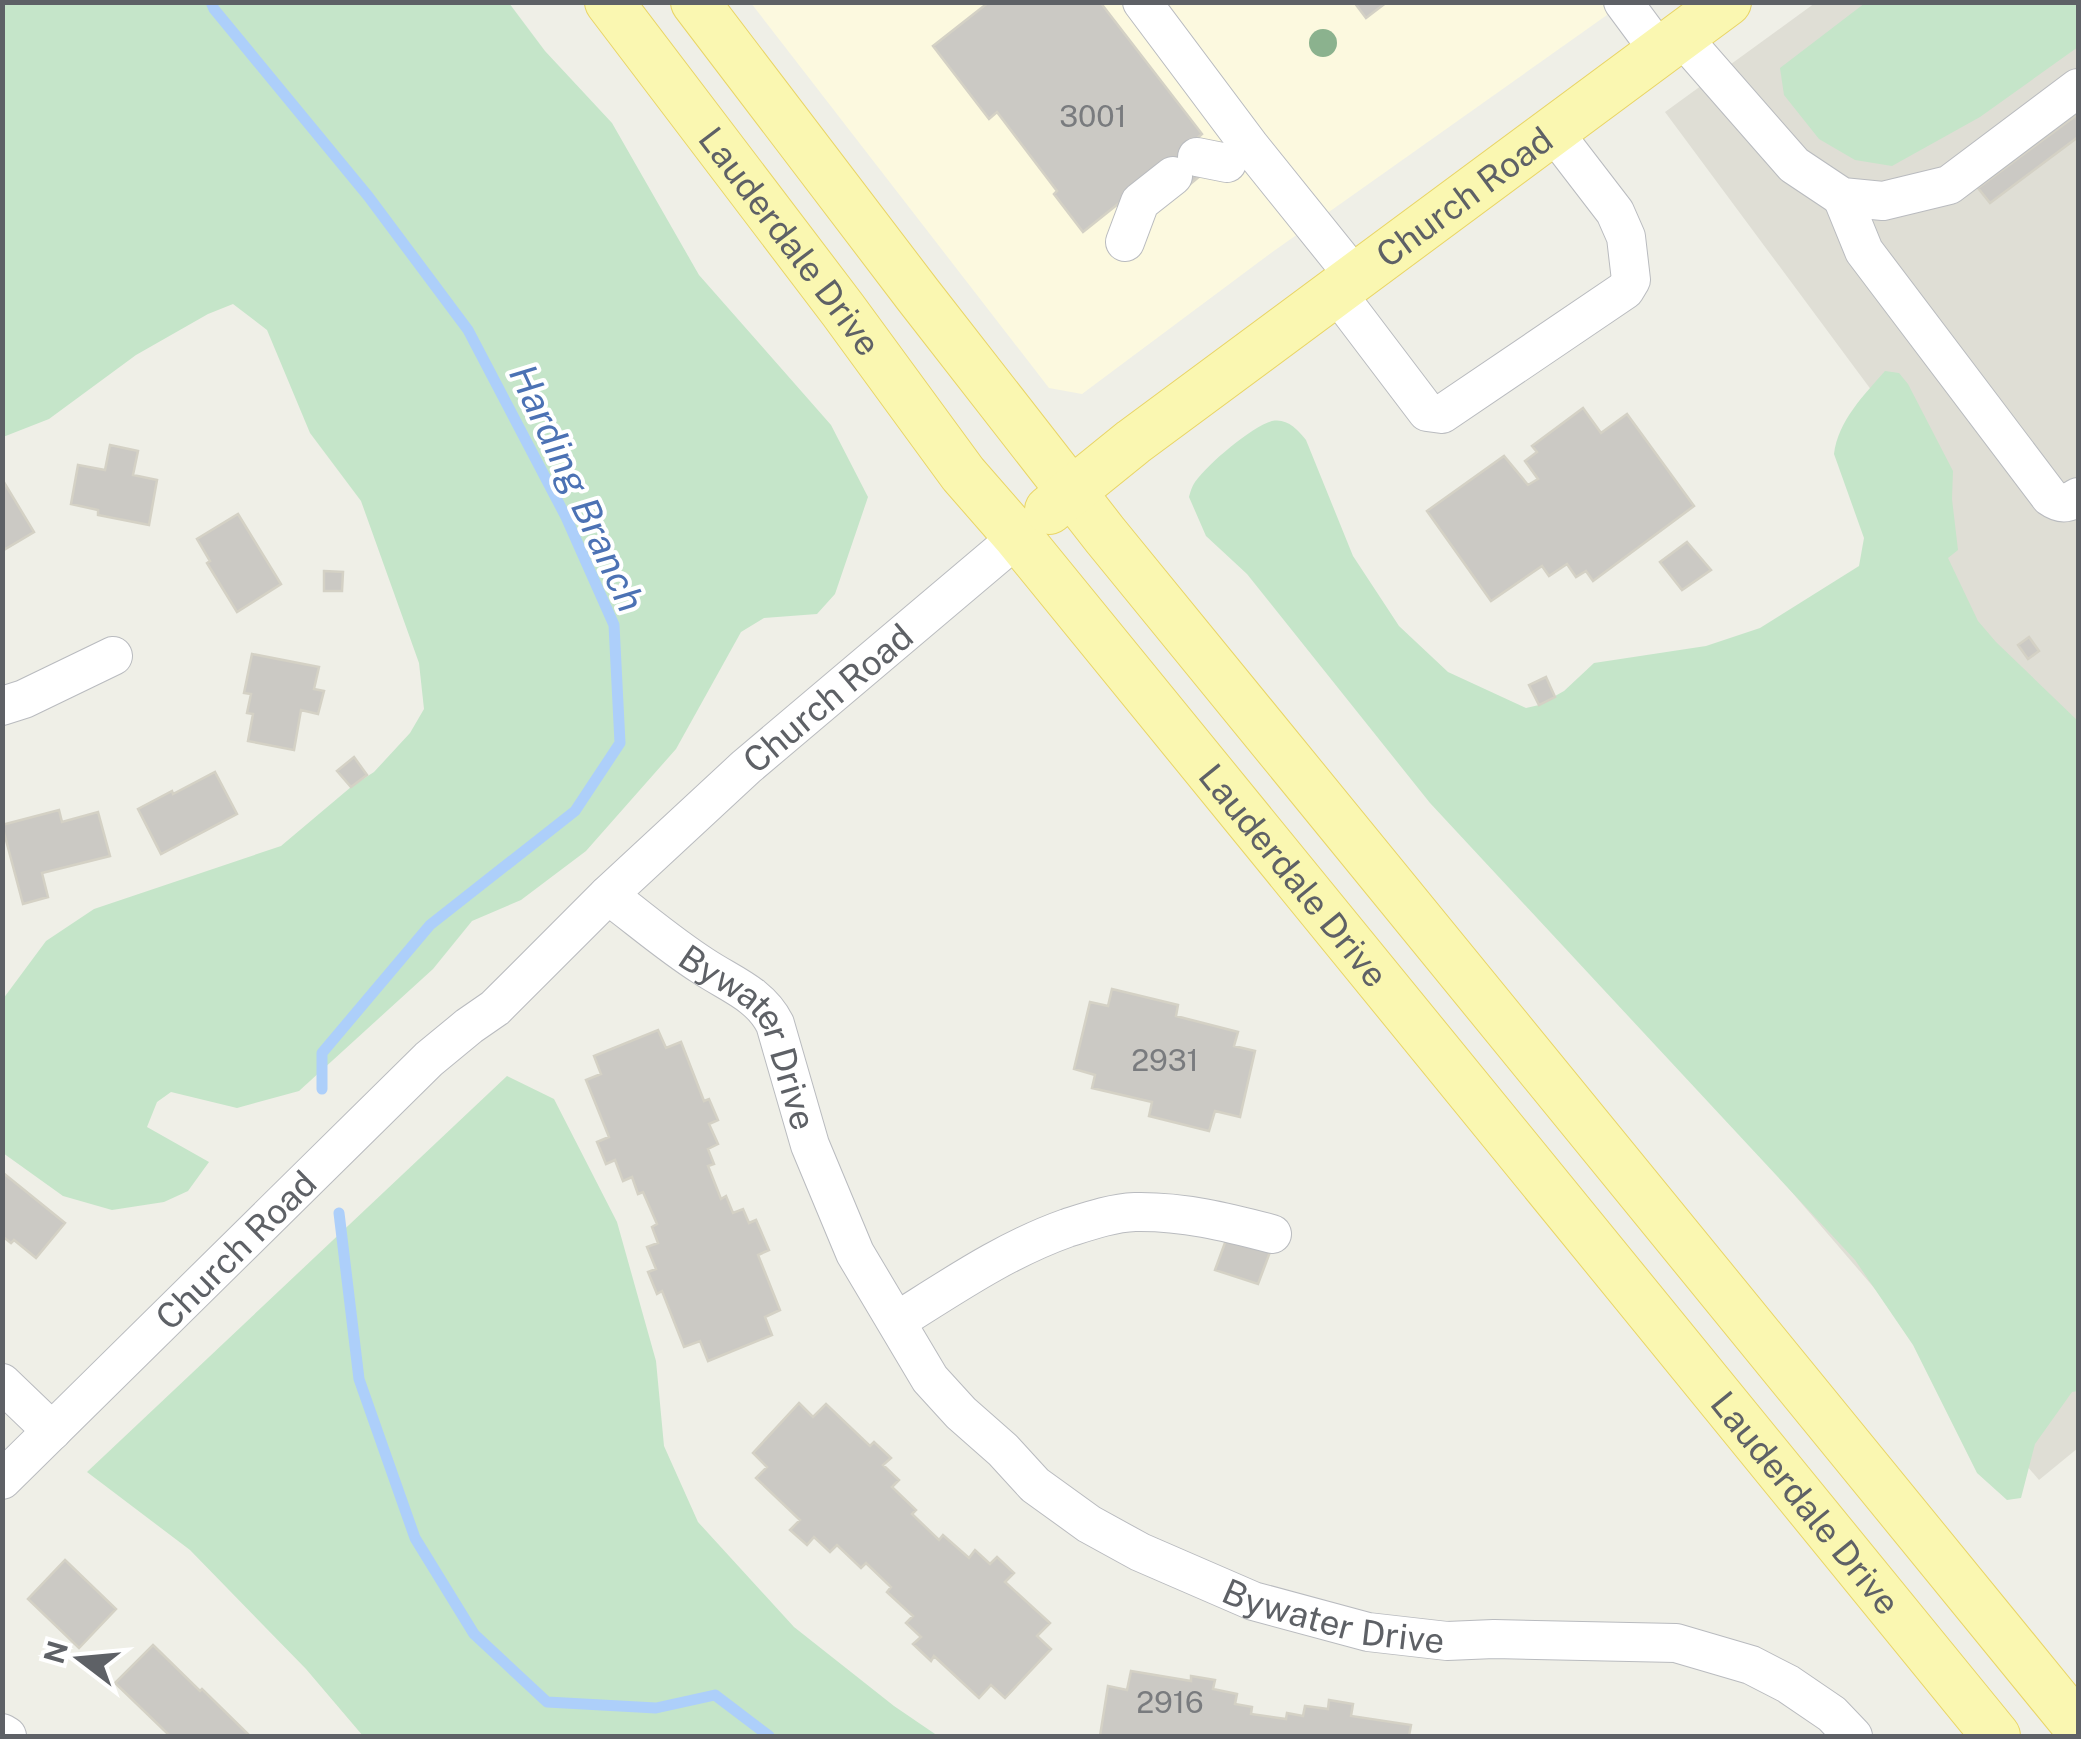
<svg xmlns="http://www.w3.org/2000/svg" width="2081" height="1739" font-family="'Public Sans',sans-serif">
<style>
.commercial{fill:#fcf9df}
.education{fill:#dfded5}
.green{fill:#c5e5c9}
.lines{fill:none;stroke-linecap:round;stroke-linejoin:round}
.stream{stroke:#adcffa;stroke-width:11}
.building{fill:#cbc9c4;stroke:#d4d1c5;stroke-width:2.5}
.minor-casing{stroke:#b9bbbf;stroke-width:40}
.major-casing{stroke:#e9d566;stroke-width:50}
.minor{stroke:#fff;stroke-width:38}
.major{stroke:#faf7b1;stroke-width:48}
.tree{fill:#8bb28e}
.labels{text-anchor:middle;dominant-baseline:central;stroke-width:8;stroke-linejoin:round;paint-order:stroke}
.number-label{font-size:30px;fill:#797b7e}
.street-label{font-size:35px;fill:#5e6166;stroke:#fff}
.water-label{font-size:38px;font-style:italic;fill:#4c72b4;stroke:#fff}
</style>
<rect width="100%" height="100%" fill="#efefe7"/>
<path class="commercial" d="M751,3h873l-353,250 -189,141 -33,-6z"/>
<path class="education" d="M1815,3h263v1445l-39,32 -551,-642 464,-339 -287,-387z"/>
<path class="green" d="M3,3h506l36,48 67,72 87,152 132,150 37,72 -33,97 -18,20 -53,4 -23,14 -65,117 -90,102 -65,49 -49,21 -39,48 -134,122 -62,17 -66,-16 -14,10 -10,25 62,35 -21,29 -24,11 -52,8 -49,-14 -60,-43v-154l43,-58 48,-32 187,-63 70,-59 23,-15 36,-39 14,-24 -5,-46 -58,-162 -51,-68 -43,-103 -34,-26 -25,10 -72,41 -87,64 -46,18z
M1865,3h213v44l-98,70 -88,49 -37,-6 -36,-21 -35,-44 -4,-27z
M1885,371l14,2 9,11 45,87 -1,28 6,51 -10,8 30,63 18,21 82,79v670l-6,1 -37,52 -14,54 -14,2 -30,-27 -64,-128 -58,-85 -425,-457 -183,-229 -41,-38 -17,-39c1,-4 3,-11 6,-15 13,-18 56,-55 77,-61 15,-3 25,8 34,19l47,116 46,70 49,46 78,36 13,-3 25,-14 30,-28 112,-17 54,-18 99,-62 5,-28 -30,-84c4,-33 30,-59 51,-83z
M507,1076l47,23 63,123 39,139 8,85 34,76 96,105 100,79 44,30h-575l-57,-67 -116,-119 -103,-78z"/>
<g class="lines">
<path class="stream" d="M211,2l3,7 154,187 100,134 98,187 48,108 6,118 -45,68 -145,114 -108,128v36
M339,1213l20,166 56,159 59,96 73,68 109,6 59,-13 54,41"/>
</g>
<path class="building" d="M989,2h111l102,132 -14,12 19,24 -24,20 -35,-10 -65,52 -29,-38 3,-3 -60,-79 -8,7 -56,-73z
M1354,2h33l-21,16z
M2078,114v23l-88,66 -12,-15z
M1583,408l18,25 26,-19 67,92 -101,75 -7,-10 -10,6 -9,-13 -18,12 -7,-10 -51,35 -64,-90 77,-55 24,29 10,-6 -13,-18 12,-9 -5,-6z
M110,445l28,6 -5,24 24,5 -8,45 -51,-10v-5l-27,-6 7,-39 27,5z
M2,479l32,53 -32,19z
M238,514l43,70 -44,28 -30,-49 3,-2 -13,-22z
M1687,542l24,28 -29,20 -22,-28z
M324,571l19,1 -1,19h-18z
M2029,637l10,14 -11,8 -10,-14z
M252,654l67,13 -5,22 10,2 -6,23 -17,-4 -7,40 -46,-9 5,-27 -6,-1 4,-19 -7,-1z
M1546,677l9,20 -16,8 -10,-20z
M354,757l13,18 -16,12 -14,-16z
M215,772l22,42 -76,40 -23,-45 34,-18 1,3z
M59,810l3,12 36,-10 12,44 -68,17 6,24 -25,7 -21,-79z
M1112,989l66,16 -2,11 62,16 -4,14 21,5 -15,66 -25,-6 -6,20 -60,-15 3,-14 -60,-14 3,-13 -21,-6 16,-67 18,4z
M658,1030l8,18 15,-6 23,59 5,-2 9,21 -9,4 9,20 -10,5 6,15 -6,2 13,33 5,-3 7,17 10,-4 6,14 7,-3 13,30 -11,5 22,55 -15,7 7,18 -64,26 -8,-20 -16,6 -22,-56 -5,3 -9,-22 8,-3 -9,-22 11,-4 -6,-16 5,-3 -14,-32 -5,2 -6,-17 -9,4 -8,-21 -9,4 -9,-22 12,-5 -23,-57 15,-6 -7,-18z
M2,1172l63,51 -29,35 -22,-18 -3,3 -9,-7z
M1230,1229l43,15 -15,40 -43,-14z
M799,1403l14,14 13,-13 44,42 4,-4 17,16 -8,7 16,15 -7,7 24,23 -4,4 27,26 4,-5 26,23 6,-8 15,14 7,-7 17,16 -9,9 45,41 -13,13 14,13 -46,49 -14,-13 -12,13 -45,-42 -3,5 -18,-17 8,-7 -15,-14 7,-7 -26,-24 4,-5 -25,-24 -5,5 -24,-23 -7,7 -16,-15 -7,8 -17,-15 10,-10 -44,-42 11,-11 -14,-14z
M65,1560l51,49 -37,39 -51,-49z
M153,1645l47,46 2,-2 48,47h-80l-55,-53z
M1131,1671l60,10v-5l24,4 -2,9 24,5 -2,10 17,3 -1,7 35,5 1,-6 16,3 2,-10 23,3 1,-9 24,4 -2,12 60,9 -2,11h-309l8,-50 19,4z"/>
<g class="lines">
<g class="minor-casing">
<g id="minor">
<path d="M1142,2l107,143 107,133"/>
<path d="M1623,2l37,50"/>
<path d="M1681,36l113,129 48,32 41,4 66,-16 129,-97"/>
<path d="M1197,157l30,6"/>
<path d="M1842,197l22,54 186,246c11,8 18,7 28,0"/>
<path d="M1125,242l15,-40 33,-26"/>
<path d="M1336,292l91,120 15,2 183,-124 6,-10 -5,-43 -11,-25 -63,-82"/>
<path d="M2,706l22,-7 89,-43"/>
<path id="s1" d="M608,895c32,24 62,50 95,71 27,18 57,28 72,58l35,121 45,108 75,126 31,34 42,37 32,35 54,39 51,28 113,49 115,31 79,9 47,-2 182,4 75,22 37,19 44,30 21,22"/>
<path d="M897,1321c56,-35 108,-71 170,-93 22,-7 45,-15 68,-16 47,-1 92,10 137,22"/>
<path d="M2,1383l50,48"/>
<path id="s2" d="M2,1480l427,-421 40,-33 26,-18 113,-113 138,-128 272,-230"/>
<path d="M2,1733l5,3"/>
</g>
</g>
<g class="major-casing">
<g id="major">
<path id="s3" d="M609,2l234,308 120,164 55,63 978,1199"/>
<path d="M695,2l223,293 187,240 973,1192"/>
<path id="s4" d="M1049,510l84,-68 594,-440"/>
</g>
</g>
<use href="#minor" class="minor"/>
<use href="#major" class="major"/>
</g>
<circle class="tree" cx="1323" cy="43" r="14"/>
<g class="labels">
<g class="number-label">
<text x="1093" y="116">3001</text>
<text x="1165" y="1060">2931</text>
<text x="1170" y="1702">2916</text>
</g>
<g class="street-label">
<text stroke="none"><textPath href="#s4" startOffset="520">Church Road</textPath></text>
<text stroke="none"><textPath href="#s3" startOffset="300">Lauderdale Drive</textPath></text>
<text stroke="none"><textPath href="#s2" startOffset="1138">Church Road</textPath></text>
<text stroke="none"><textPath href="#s3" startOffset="1110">Lauderdale Drive</textPath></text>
<text stroke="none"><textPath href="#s1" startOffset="208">Bywater Drive</textPath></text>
<text stroke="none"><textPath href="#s2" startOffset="328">Church Road</textPath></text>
<text stroke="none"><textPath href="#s3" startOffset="1920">Lauderdale Drive</textPath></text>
<text stroke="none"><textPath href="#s1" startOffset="1082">Bywater Drive</textPath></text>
</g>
<g class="water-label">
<text transform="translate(577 488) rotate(65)">Harding Branch</text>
</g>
</g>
<rect width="2081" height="1739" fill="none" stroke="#5e6166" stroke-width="10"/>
<g transform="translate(80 1659) rotate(286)" stroke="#ffffff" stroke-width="8" paint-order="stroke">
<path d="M0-8L18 38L0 25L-18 38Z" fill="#5e6166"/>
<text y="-15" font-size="28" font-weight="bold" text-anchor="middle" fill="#5e6166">N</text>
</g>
</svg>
